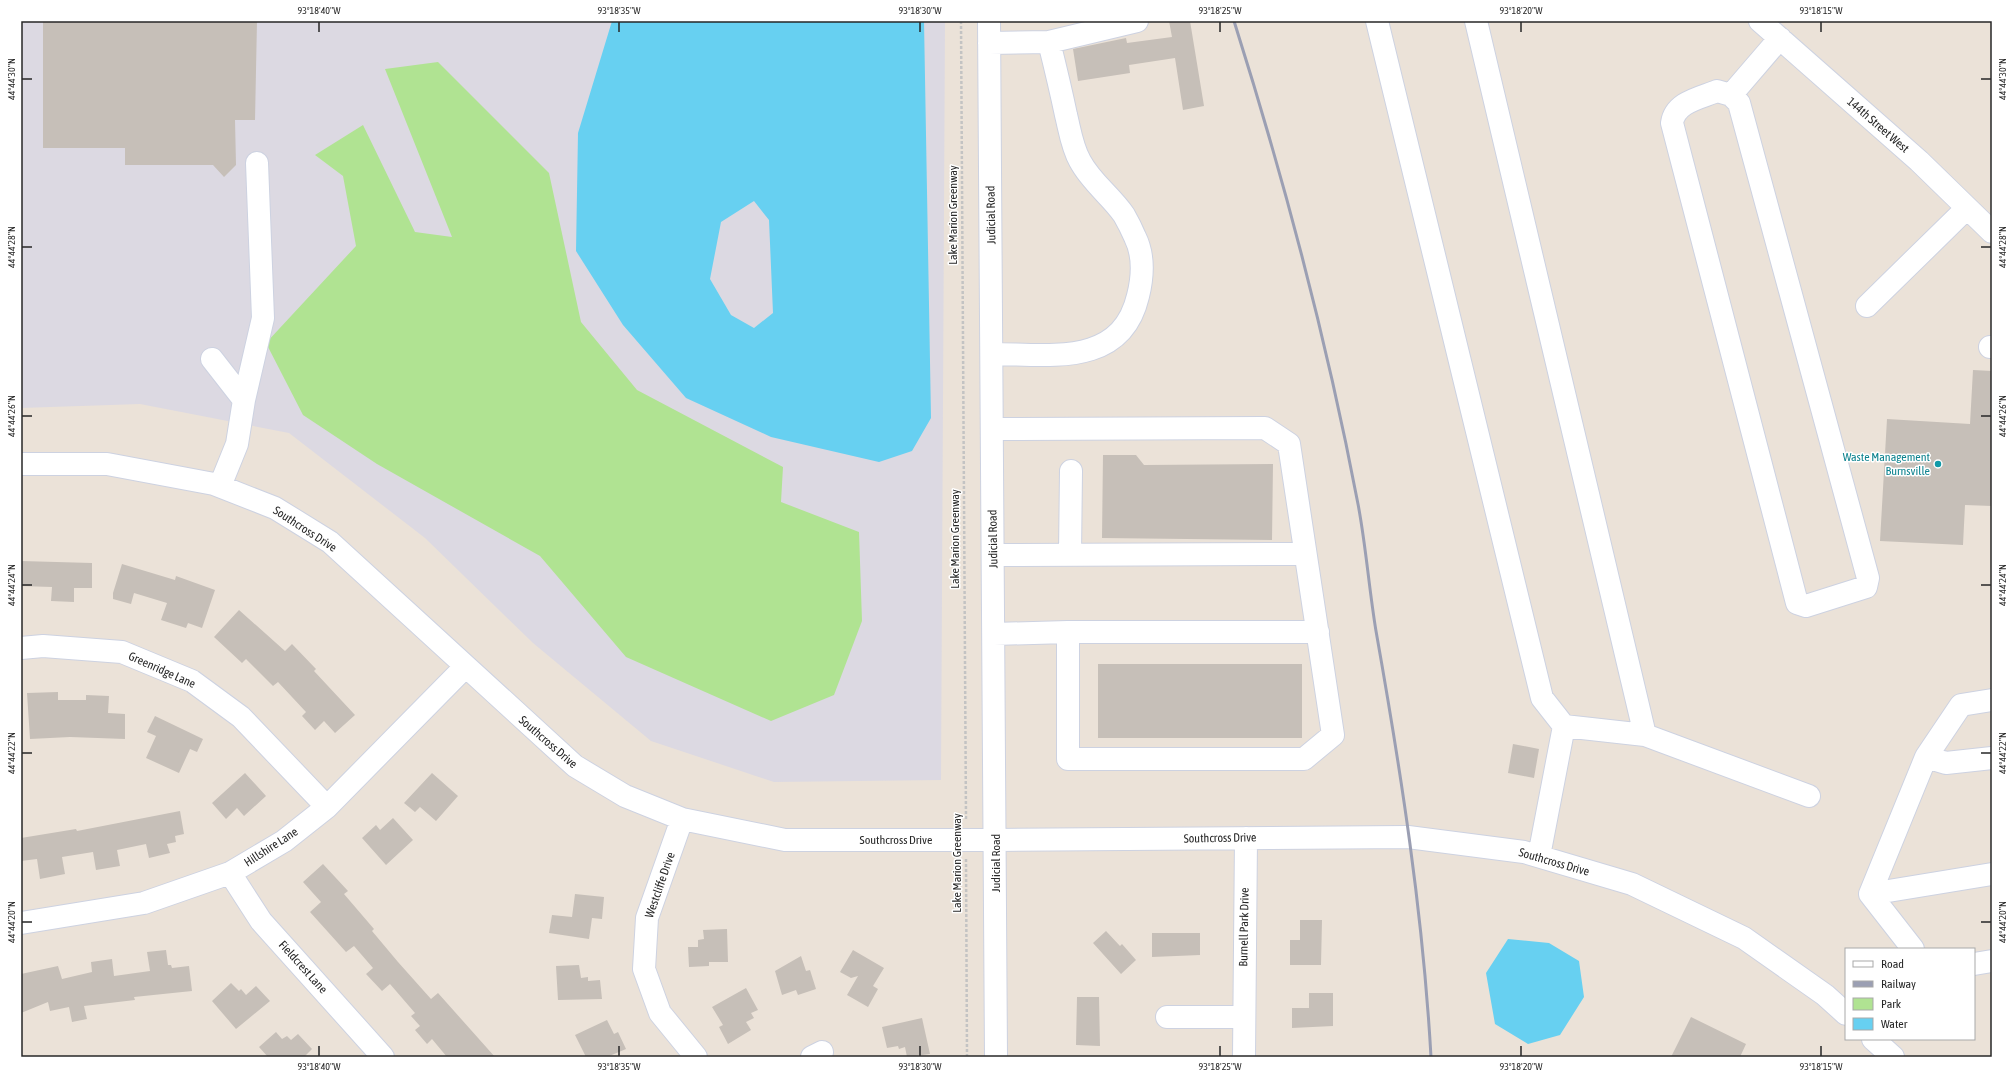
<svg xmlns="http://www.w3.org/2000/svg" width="2013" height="1078" font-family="'Asap Condensed',sans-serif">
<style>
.industrial{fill:#dcd9e2}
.green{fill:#b0e392}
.water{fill:#67d0f1;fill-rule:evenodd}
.building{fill:#c6bfb8}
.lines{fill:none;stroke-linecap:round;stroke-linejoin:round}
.minor-casing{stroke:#cdd2e1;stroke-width:24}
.path{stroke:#c3c3c3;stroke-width:2.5;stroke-dasharray:3 2;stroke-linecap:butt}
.minor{stroke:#fff;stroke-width:22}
.rail{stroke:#9b9fb3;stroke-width:3}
.ticks{fill:none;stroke:#272727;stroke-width:1.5}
.culture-dot{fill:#0f9aa8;stroke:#fff;stroke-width:1.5}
.labels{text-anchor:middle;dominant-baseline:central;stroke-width:3;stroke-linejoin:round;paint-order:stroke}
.street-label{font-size:12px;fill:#272727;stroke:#fff}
.culture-label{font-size:12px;fill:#0d838f;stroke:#fff;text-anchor:end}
.neatline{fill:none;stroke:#272727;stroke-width:1.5}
.ticks-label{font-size:10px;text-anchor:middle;fill:#272727}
</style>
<rect width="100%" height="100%" fill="#ebe2d8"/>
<path class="industrial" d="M21,21h924l-4,759 -167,2 -123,-41 -118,-98 -108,-105 -136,-105 -149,-29 -119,4z"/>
<path class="green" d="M438,62l111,111 32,149 56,68 146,77 -2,35 78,30 3,89 -28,74 -63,26 -145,-64 -86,-101 -163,-92 -74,-49 -37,-72 90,-97 -13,-70 -28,-21 48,-30 52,107 37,5 -67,-168z"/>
<path class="water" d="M612,21h312l7,397 -19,33 -33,11 -108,-25 -85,-39 -63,-73 -47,-74 2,-118zM754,201l15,19 4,93 -19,15 -23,-13 -21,-36 11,-57z
M1508,939l41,4 30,18 5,36 -24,38 -32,9 -33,-20 -9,-51z"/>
<path class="building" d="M43,21h214l-2,99h-20l1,45 -12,12 -11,-12h-88v-17h-82z
M1169,21h21l14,85 -21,4 -8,-52 -46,7 1,8 -52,8 -5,-32 53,-11 1,5 45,-6z
M1973,370l19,1v135l-27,-1 -2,40 -83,-4 7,-122 83,5z
M1103,455h33l8,10 129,-1 -1,76 -170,-2z
M21,561l71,2v25h-18v14l-23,-1 1,-14 -31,-1z
M122,564l53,16 1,-4 39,14 -13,38 -14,-5 -2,5 -25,-8 6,-17 -33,-10 -3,11 -18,-5v-6z
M239,610l46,41 7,-7 24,25 -2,2 41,44 -20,18 -11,-12 -9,9 -13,-14 4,-4 -28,-30 -5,4 -27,-27 -4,4 -28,-26z
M1098,664h204v74h-204z
M58,692v8h28v-5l23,1 -1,17 17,1v25l-55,-2 -40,2 -3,-46z
M155,716l48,23 -6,13 -7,-3 -11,24 -33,-15 10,-22 -9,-4z
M1513,744l26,5 -5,29 -26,-5z
M245,773l21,23 -22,20 -7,-8 -11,11 -14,-16z
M432,773l26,23 -22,25 -16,-14 -5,5 -11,-9z
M180,811l4,23 -9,2 1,6 -9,2 3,9 -21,5 -3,-14 -29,6 3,16 -24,4 -3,-18 -31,5 3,17 -25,5 -3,-20 -16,2v-23l55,-9 1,2z
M393,818l20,22 -27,25 -24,-27 14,-13 4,5z
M323,864l25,27 -4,3 30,35 -2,2 26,31 33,37 7,-6 57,64h-48l-15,-18 -5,5 -12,-14 5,-4 -9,-10 4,-3 -25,-29 -8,7 -16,-17 7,-6 -19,-22 -8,6 -36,-40 11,-10 -18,-20z
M575,894l29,3 -2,22 -10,-1 -3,21 -40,-6 3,-18 20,2z
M1300,920h22l-1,45h-31v-25h10z
M727,929l1,33h-19v4l-20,1 -1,-20h10v-7l6,-1 -1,-9z
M1106,931l14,15 2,-2 14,16 -15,14 -28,-31z
M1152,933h48v22l-48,2z
M166,950l2,15h3l1,3 17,-2 3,25 -58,6 1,3 -51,6 3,13 -15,3 -3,-15 -19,4 -2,-9 -27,11v-39l37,-8 4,13 30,-7 -1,-10 21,-3 2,17 36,-5 -3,-19z
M853,950l31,18 -11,18 5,3 -10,18 -21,-12 11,-19 -7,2 -11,-6z
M801,956l5,15 4,-1 6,19 -18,6 -2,-5 -14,5 -7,-24z
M579,965l2,13 7,-1v4l12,-1 2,19 -44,1 -2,-34z
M231,983l8,8 2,-2 5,6 10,-9 14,15 -34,28 -24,-28z
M746,988l12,22 -7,3 3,5 -8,4 5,8 -23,14 -9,-17 4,-2 -11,-18z
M1309,993h24v33l-41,2v-20h17z
M1077,997h22l1,49 -24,-1z
M1691,1017l55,27 -6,13h-69z
M922,1018l8,36 -23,3 -2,-10 -6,2 -1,-3 -11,2 -5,-21z
M607,1020l7,14 4,-2 8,17 -19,8h-21l-11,-22z
M276,1032l6,7 5,-3 4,4 7,-6 14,15 -7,7 1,1h-38l-9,-10z"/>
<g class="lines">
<g class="minor-casing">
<path id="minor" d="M989,21l7,1036
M1377,21l165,677 22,28 81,9 164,61
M1476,21l169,714
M1760,21l159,140 73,71
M1049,42l88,-21
M989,43l60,-1c6,24 12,49 17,73 4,16 6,32 14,46 11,21 31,35 44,54 4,7 8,15 11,22 9,18 8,39 3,59 -17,72 -89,58 -146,58
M1717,91l14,4 8,8 129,475 -2,9 -60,19 -9,-3 -125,-480c3,-21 28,-25 45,-32z
M1731,95l49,-57
M1867,306l99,-97
M1990,347h2
M212,359l32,41 -7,44 -17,42
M244,400l19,-82 -6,-155
M992,429l273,-1 24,16 44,291 -29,24h-236v-127l-74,2
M21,464h86l107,20 61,24 55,34 245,224 50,30 57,23 103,21h211l412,-3 116,15 108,32 112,54 81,57 21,19
M994,555l311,-1
M1070,555l1,-84
M1068,632h250
M21,648l22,-2 79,6 70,29 49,36 86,90
M1992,700l-31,5 -35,52 20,6 46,-5
M682,819l-35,99 -3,51 16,44 36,44
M1539,856l25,-130
M230,873l31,48 122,136
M1870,894l56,-137
M1870,894l122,-20
M1870,894l43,55
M21,923l123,-20 86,-30 54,-32 43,-34 138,-140
M1974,964l18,-3
M1167,1017h76
M1873,1039l20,18
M812,1057l10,-5
M1244,1057l2,-219"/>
</g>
<path class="path" d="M961,21l5,799
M966,859l1,198"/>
<use href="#minor" class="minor"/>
<path class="rail" d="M1234,21c50,158 93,320 124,483 8,42 11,85 18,127 25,141 47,283 55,426"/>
</g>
<path class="ticks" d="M319,22v10M619,22v10M920,22v10M1220,22v10M1521,22v10M1821,22v10M22,79h10M1981,79h10M22,247h10M1981,247h10M22,416h10M1981,416h10M22,585h10M1981,585h10M22,753h10M1981,753h10M22,922h10M1981,922h10M319,1046v10M619,1046v10M920,1046v10M1220,1046v10M1521,1046v10M1821,1046v10"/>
<circle class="culture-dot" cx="1938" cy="464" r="4"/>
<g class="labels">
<g class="street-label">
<text transform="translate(1878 125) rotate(41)">144th Street West</text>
<text transform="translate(953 215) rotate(-90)">Lake Marion Greenway</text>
<text transform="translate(991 215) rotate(-91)">Judicial Road</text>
<text transform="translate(305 529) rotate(33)">Southcross Drive</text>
<text transform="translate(955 539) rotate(-90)">Lake Marion Greenway</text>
<text transform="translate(993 539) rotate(-91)">Judicial Road</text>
<text transform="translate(162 670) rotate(24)">Greenridge Lane</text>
<text transform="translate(548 742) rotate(41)">Southcross Drive</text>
<text transform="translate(1220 838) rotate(-1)">Southcross Drive</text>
<text x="896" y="840">Southcross Drive</text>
<text transform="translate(271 847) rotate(-33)">Hillshire Lane</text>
<text transform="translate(1554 862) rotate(16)">Southcross Drive</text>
<text transform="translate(957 863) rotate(-90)">Lake Marion Greenway</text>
<text transform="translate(996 863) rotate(-90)">Judicial Road</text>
<text transform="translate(660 885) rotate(-71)">Westcliffe Drive</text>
<text transform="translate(1244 927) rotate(-89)">Burnell Park Drive</text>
<text transform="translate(303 967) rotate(48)">Fieldcrest Lane</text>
</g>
<g class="culture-label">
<text x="1930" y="457">Waste Management<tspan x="1930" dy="14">Burnsville</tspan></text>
</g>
</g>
<rect width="2013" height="1078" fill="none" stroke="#ffffff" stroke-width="44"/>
<rect x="1845" y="948" width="130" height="92" fill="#ffffff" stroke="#a9a9a9"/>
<rect x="1853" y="961" width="20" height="6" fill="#ffffff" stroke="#a9a9a9"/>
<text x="1881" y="968" font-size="12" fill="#272727">Road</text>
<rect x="1853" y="981" width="20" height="6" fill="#9b9fb3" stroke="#a9a9a9"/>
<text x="1881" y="988" font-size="12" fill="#272727">Railway</text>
<rect x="1853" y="998" width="20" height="12" fill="#b0e392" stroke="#a9a9a9"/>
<text x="1881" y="1008" font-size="12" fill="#272727">Park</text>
<rect x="1853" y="1018" width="20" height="12" fill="#67d0f1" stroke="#a9a9a9"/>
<text x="1881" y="1028" font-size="12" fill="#272727">Water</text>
<rect x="22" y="22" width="1969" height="1034" class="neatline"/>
<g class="ticks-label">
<text x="319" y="14">93°18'40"W</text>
<text x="619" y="14">93°18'35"W</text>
<text x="920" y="14">93°18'30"W</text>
<text x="1220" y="14">93°18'25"W</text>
<text x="1521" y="14">93°18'20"W</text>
<text x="1821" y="14">93°18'15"W</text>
<text transform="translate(11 79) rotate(-90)" y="4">44°44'30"N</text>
<text transform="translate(2002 79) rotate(-90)" y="4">44°44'30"N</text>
<text transform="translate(11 247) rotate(-90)" y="4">44°44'28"N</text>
<text transform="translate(2002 247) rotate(-90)" y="4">44°44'28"N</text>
<text transform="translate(11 416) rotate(-90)" y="4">44°44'26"N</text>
<text transform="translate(2002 416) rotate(-90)" y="4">44°44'26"N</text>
<text transform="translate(11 585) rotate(-90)" y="4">44°44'24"N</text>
<text transform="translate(2002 585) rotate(-90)" y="4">44°44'24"N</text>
<text transform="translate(11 753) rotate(-90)" y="4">44°44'22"N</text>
<text transform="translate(2002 753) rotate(-90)" y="4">44°44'22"N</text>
<text transform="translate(11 922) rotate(-90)" y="4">44°44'20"N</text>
<text transform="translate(2002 922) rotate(-90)" y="4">44°44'20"N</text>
<text x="319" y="1070">93°18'40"W</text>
<text x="619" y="1070">93°18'35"W</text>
<text x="920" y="1070">93°18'30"W</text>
<text x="1220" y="1070">93°18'25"W</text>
<text x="1521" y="1070">93°18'20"W</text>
<text x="1821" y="1070">93°18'15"W</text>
</g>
</svg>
